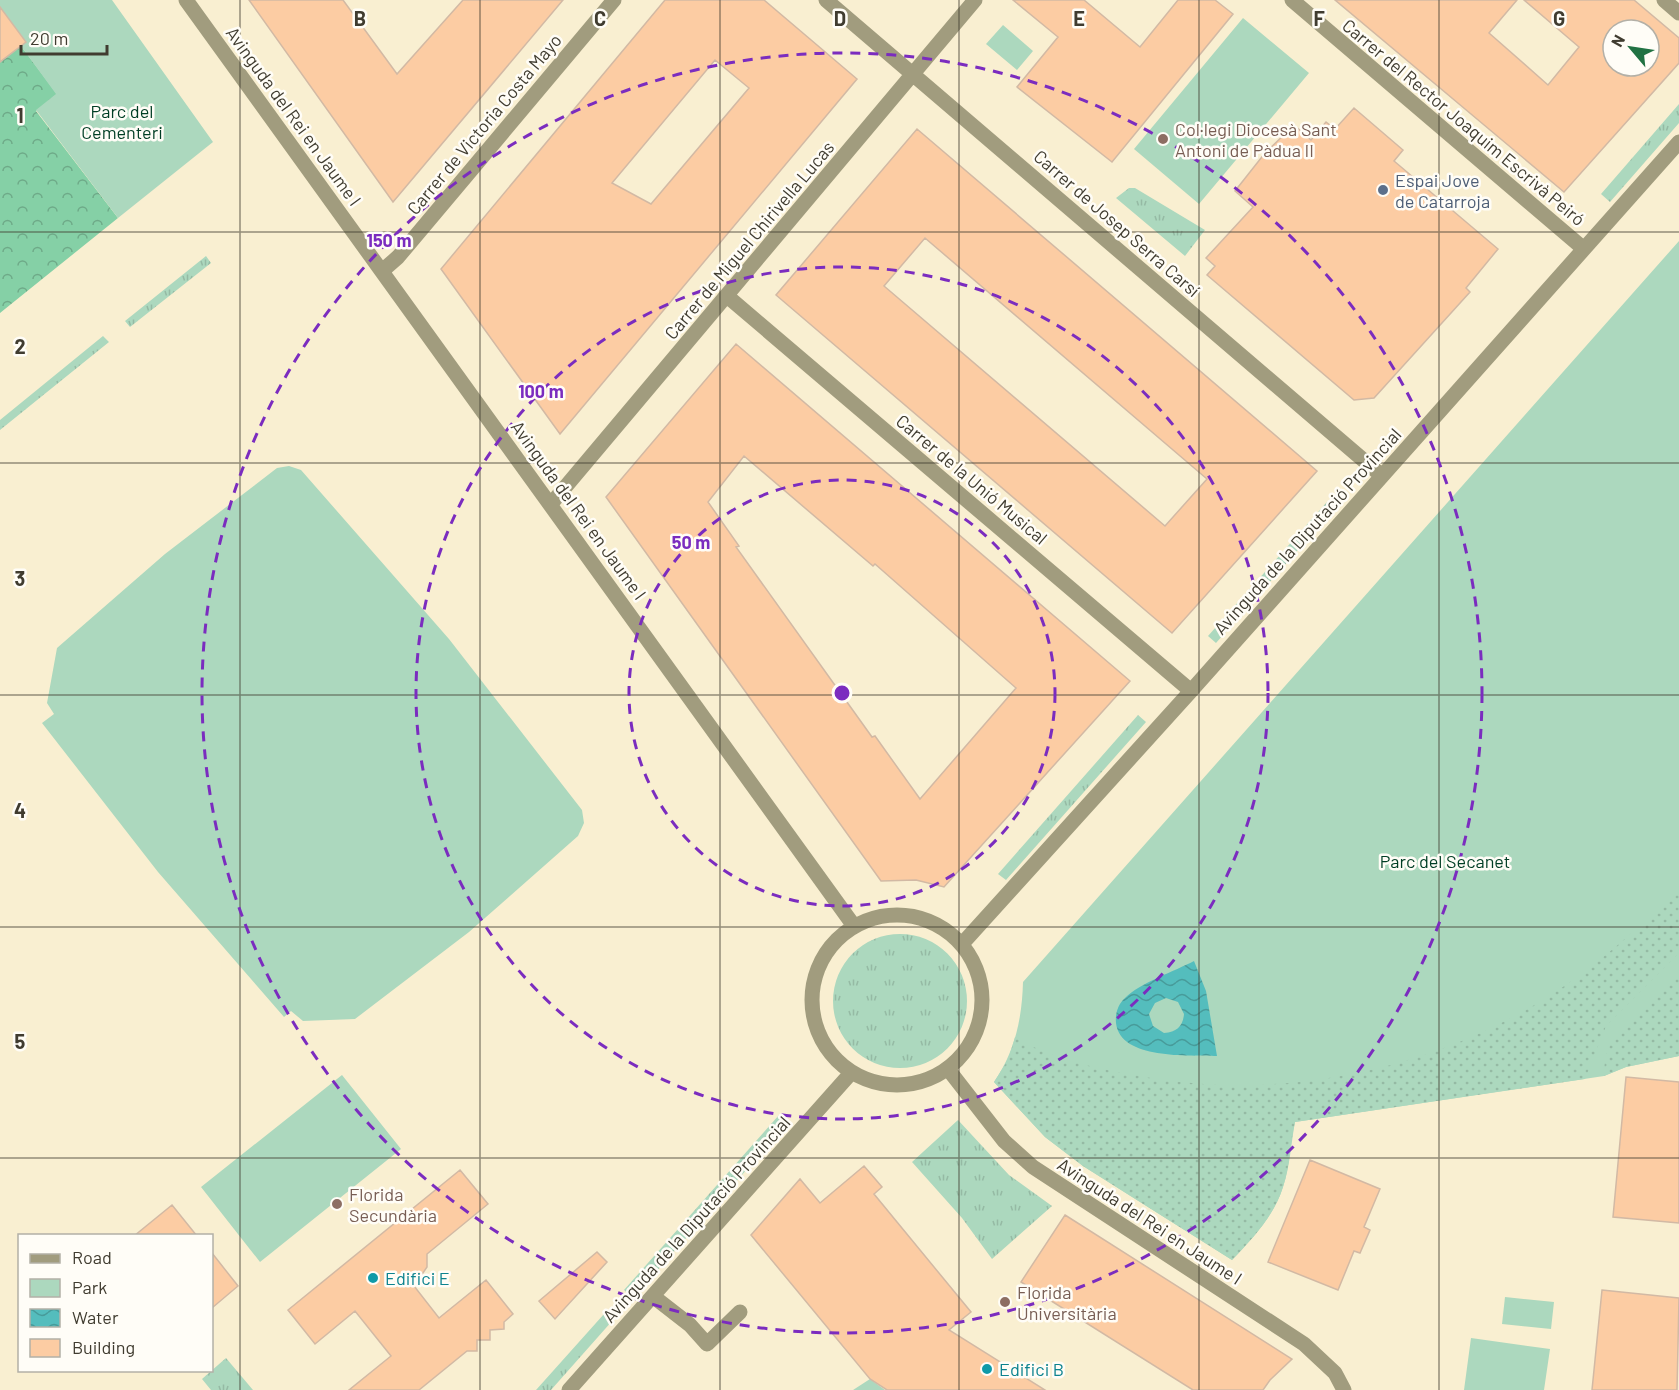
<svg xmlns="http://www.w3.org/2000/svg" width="1679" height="1390" font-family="Barlow,sans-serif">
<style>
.grass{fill:url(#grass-tufts)}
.forest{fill:url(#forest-crowns)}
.park{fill:#acd8be}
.garden{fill:url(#garden-dots)}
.water{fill:url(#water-waves);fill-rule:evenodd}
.building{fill:#fccca3;stroke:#d2b9a4;stroke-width:1.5;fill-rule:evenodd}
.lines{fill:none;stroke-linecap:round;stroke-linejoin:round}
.minor{stroke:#a19c7e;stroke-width:15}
.grid{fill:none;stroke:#403c30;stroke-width:1.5;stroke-opacity:0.55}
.ring{fill:none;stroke:#7b2cbf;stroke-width:3;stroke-dasharray:10 8}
.education-dot{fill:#8d6e63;stroke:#fffdf7;stroke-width:2}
.service-dot{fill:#5c6f8a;stroke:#fffdf7;stroke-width:2}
.culture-dot{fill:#0f9aa8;stroke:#fffdf7;stroke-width:2}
.labels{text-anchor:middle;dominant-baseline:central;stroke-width:5;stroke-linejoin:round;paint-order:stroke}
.park-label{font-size:18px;fill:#003e24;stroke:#fffdf7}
.street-label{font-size:18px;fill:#403c30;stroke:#fffdf7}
.education-label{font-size:18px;fill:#785e54;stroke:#fffdf7;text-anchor:start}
.service-label{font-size:18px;fill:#4e5e75;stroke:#fffdf7;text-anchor:start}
.culture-label{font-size:18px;fill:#0d838f;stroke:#fffdf7;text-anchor:start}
.grid-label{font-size:20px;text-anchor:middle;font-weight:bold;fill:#403c30;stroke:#fffdf7;stroke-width:5;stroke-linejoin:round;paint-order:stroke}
.centre{fill:#7b2cbf;stroke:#fffdf7;stroke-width:3}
.ring-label{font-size:18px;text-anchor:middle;font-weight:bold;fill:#7b2cbf;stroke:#fffdf7;stroke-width:5;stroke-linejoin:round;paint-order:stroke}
</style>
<defs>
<pattern id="grass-tufts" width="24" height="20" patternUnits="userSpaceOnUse" patternTransform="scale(1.5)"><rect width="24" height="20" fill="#acd8be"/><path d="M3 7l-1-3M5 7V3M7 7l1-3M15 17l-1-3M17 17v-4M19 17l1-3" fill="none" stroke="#95baa4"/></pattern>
<pattern id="forest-crowns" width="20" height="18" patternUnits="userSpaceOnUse" patternTransform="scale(1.5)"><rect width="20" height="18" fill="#85d0a6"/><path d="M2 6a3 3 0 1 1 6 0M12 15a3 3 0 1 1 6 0" fill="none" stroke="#6eaa88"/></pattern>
<pattern id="garden-dots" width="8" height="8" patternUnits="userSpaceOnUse" patternTransform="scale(1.5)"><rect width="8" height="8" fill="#acd8be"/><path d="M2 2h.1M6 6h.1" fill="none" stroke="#95baa4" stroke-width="1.8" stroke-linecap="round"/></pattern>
<pattern id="water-waves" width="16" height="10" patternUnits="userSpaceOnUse" patternTransform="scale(1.5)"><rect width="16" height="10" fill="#54bdbd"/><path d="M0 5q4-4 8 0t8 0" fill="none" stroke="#479b9a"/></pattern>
</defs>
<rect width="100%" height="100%" fill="#f9efd1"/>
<path class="grass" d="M1679,104v19l-69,79 -9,-8z
M1129,188h6l70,42 -20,26 -69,-58z
M206,256l5,7 -81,64 -5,-6z
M103,336l6,6 -109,88v-10z
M1327,502l7,7 -118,134 -8,-7z
M1138,715l8,7 -140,158 -8,-6z
M833 1001a67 67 0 1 1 134 0a67 67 0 1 1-134 0Z
M779,1115l9,8 -155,175 -9,-8z
M958,1120l51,55 43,31 -60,53 -30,-41 -50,-56z
M604,1314l9,6 -62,70h-15z
M226,1358l27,32h-42l-9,-11z"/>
<path class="forest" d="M21,46l36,48 -21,17 82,107 -118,95v-251z"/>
<path class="park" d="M0,0h112l101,142 -95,76 -82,-108 20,-16 -35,-48 5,-4 -26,-35z
M1243,18l66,55 -110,131 -65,-55z
M1003,25l30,26 -16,19 -31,-26z
M1679,241v815l-53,11 -22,9 -309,46c-4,21 -5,45 -12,65 -9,29 -31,52 -51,73l-149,-94 -38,-29 -51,-55c21,-31 28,-63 29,-100z
M289,466l12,4 148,169 133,171 2,13 -6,13 -109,96 -114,87 -52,2 -12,-10 -7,6 -126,-145 -116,-149 12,-9 -7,-11 10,-55 108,-94 112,-86z
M342,1075l59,74 -141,113 -59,-75z
M1505,1297l49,5 -3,27 -49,-5z
M1471,1338l79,11 -6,41h-80z
M870,1379l15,11h-32z"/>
<path class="garden" d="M1679,890v63l-73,73 -21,53 -290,43c-5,21 -5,44 -12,65 -9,29 -31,52 -51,73l-149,-94 -38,-29 -51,-55 14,-22 7,-23c37,23 87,33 130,40 137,24 286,-6 404,-81 48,-30 89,-68 130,-106z
M1679,973v83l-53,11 -22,9 1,-18 6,-16z"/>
<path class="water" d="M1194,961l12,30 11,65c-28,-1 -97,4 -101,-33 -1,-9 2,-19 9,-25 15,-15 50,-27 69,-37zM1166,998l12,4 6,12c-1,12 -7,18 -20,19l-11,-7 -4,-12 6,-11z"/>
<path class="building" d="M249,0h94l54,74 66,-74h100l-170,202z
M665,0h99l93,79 -297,355 -119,-165zM715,60l34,28 -98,116 -39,-21z
M1013,0h71l56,47 38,-47h37l18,14 -121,148 -95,-75 41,-50z
M1335,0h182l-28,33 59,52 31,-38 -55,-47h110l45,38v25l-115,129zM1613,30h36v36h-36z
M0,7l26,35 -26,20z
M1354,108l49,42 -9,11 104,88 -32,39 4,4 -96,106 -20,2 -147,-125 8,-9 -9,-8 47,-51 -18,-16 30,-38 29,-28 17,15 15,-18 9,7z
M917,129l400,342 -145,162 -396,-338zM925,238l282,241 -42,47 -281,-240z
M736,344l394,337 -186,206 -28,-7 -35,1 -275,-384zM744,456l129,110 2,-2 141,124 -96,111 -45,-63 -3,1 -136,-190 3,-1 -31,-44z
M1626,1077l53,5v141l-66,-6z
M1310,1160l70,29 -16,38 6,3 -10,23 -6,-2 -16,39 -70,-28z
M864,1166l18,21 -8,7 97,118 -22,18 96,60h-158l-17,-11 -119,-144 49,-56 20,24z
M460,1170l28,34 -61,50v13l-13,19 25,32 47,-38 27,34 -9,8v7l-14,1v10h-13v11h-10l-48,39h-70l42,-34 -36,-45 -40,33 -27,-34z
M172,1205l25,31h-63z
M1065,1215l227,144 -22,21 -7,10h-70l-172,-108z
M597,1252l10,10 -52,57 -16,-18z
M212,1253l26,33 -26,22z
M1602,1290l77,8 -2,92h-85z"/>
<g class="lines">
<path class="minor" d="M186,0l668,926
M826,0l556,476
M1292,0l292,249
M1664,0l15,13
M382,271l16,-14 216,-257
M727,296l464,395
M551,504l424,-504
M812 1000a85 85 0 1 1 170 0a85 85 0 1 1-170 0Z
M962,944l229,-253 488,-549
M948,1069l56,72 29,26 271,177 31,29 9,17
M654,1297l36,28 17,19 33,-32
M569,1390l282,-317"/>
</g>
<path class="grid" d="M240,0v1390M480,0v1390M720,0v1390M959,0v1390M1199,0v1390M1439,0v1390M0,232h1679M0,463h1679M0,695h1679M0,927h1679M0,1158h1679"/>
<g class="ring">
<circle cx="842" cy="693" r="213"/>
<circle cx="842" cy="693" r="426"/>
<circle cx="842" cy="693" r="640"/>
</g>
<g class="education-dot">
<circle cx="1163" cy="139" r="6"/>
<circle cx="337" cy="1204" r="6"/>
<circle cx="1005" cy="1302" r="6"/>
</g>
<circle class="service-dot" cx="1383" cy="190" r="6"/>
<g class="culture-dot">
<circle cx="373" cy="1278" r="6"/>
<circle cx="987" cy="1369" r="6"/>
</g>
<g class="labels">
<g class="park-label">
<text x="122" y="111">Parc del<tspan x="122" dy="21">Cementeri</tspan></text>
<text x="1445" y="861">Parc del Secanet</text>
</g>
<g class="street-label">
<text transform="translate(294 116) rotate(54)">Avinguda del Rei en Jaume I</text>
<text transform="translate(1464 122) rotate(40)">Carrer del Rector Joaquim Escrivà Peiró</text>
<text transform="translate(484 124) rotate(-50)">Carrer de Victoria Costa Mayo</text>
<text transform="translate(1117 223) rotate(41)">Carrer de Josep Serra Carsí</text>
<text transform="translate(749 240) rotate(-50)">Carrer de Miguel Chirivella Lucas</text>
<text transform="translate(972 479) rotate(40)">Carrer de la Unió Musical</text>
<text transform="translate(579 510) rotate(54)">Avinguda del Rei en Jaume I</text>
<text transform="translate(1307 531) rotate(-48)">Avinguda de la Diputació Provincial</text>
<text transform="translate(696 1219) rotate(-48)">Avinguda de la Diputació Provincial</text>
<text transform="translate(1150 1221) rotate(33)">Avinguda del Rei en Jaume I</text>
</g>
<g class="education-label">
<text x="1175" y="129">Col·legi Diocesà Sant<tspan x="1175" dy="21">Antoni de Pàdua II</tspan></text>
<text x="349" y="1194">Florida<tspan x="349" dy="21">Secundària</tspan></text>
<text x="1017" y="1292">Florida<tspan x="1017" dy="21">Universitària</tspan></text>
</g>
<g class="service-label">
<text x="1395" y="180">Espai Jove<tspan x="1395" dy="21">de Catarroja</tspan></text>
</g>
<g class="culture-label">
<text x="385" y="1278">Edifici E</text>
<text x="999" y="1369">Edifici B</text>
</g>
</g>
<g class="grid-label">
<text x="360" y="26">B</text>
<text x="600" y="26">C</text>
<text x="840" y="26">D</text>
<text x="1079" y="26">E</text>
<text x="1319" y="26">F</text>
<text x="1559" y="26">G</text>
<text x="20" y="123">1</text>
<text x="20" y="354">2</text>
<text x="20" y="586">3</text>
<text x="20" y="818">4</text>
<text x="20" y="1049">5</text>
</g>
<circle cx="842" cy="693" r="9" class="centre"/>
<g class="ring-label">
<text x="389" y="247">150 m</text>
<text x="541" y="398">100 m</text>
<text x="691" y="549">50 m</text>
</g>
<rect x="18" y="1234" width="195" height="138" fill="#fffdf7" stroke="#b3b0a7" stroke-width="1.5"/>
<rect x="30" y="1254" width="30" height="9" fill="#a19c7e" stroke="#b3b0a7" stroke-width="1.5"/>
<text x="72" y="1264" font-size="18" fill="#403c30">Road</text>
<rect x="30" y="1279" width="30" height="18" fill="#acd8be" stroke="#b3b0a7" stroke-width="1.5"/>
<text x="72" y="1294" font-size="18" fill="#403c30">Park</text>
<rect x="30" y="1309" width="30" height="18" fill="url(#water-waves)" stroke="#b3b0a7" stroke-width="1.5"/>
<text x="72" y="1324" font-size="18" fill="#403c30">Water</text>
<rect x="30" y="1339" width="30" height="18" fill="#fccca3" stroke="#b3b0a7" stroke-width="1.5"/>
<text x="72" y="1354" font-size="18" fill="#403c30">Building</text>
<g transform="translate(1631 48) rotate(299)"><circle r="28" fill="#fffdf7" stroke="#b3b0a7" stroke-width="1.5"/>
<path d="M0-4.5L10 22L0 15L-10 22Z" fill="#217243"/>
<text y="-9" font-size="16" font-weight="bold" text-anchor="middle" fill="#403c30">N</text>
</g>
<path d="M21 45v9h86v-9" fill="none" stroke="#403c30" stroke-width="3"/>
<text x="30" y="45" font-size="18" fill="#403c30" stroke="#fffdf7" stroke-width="4.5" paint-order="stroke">20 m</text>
</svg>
